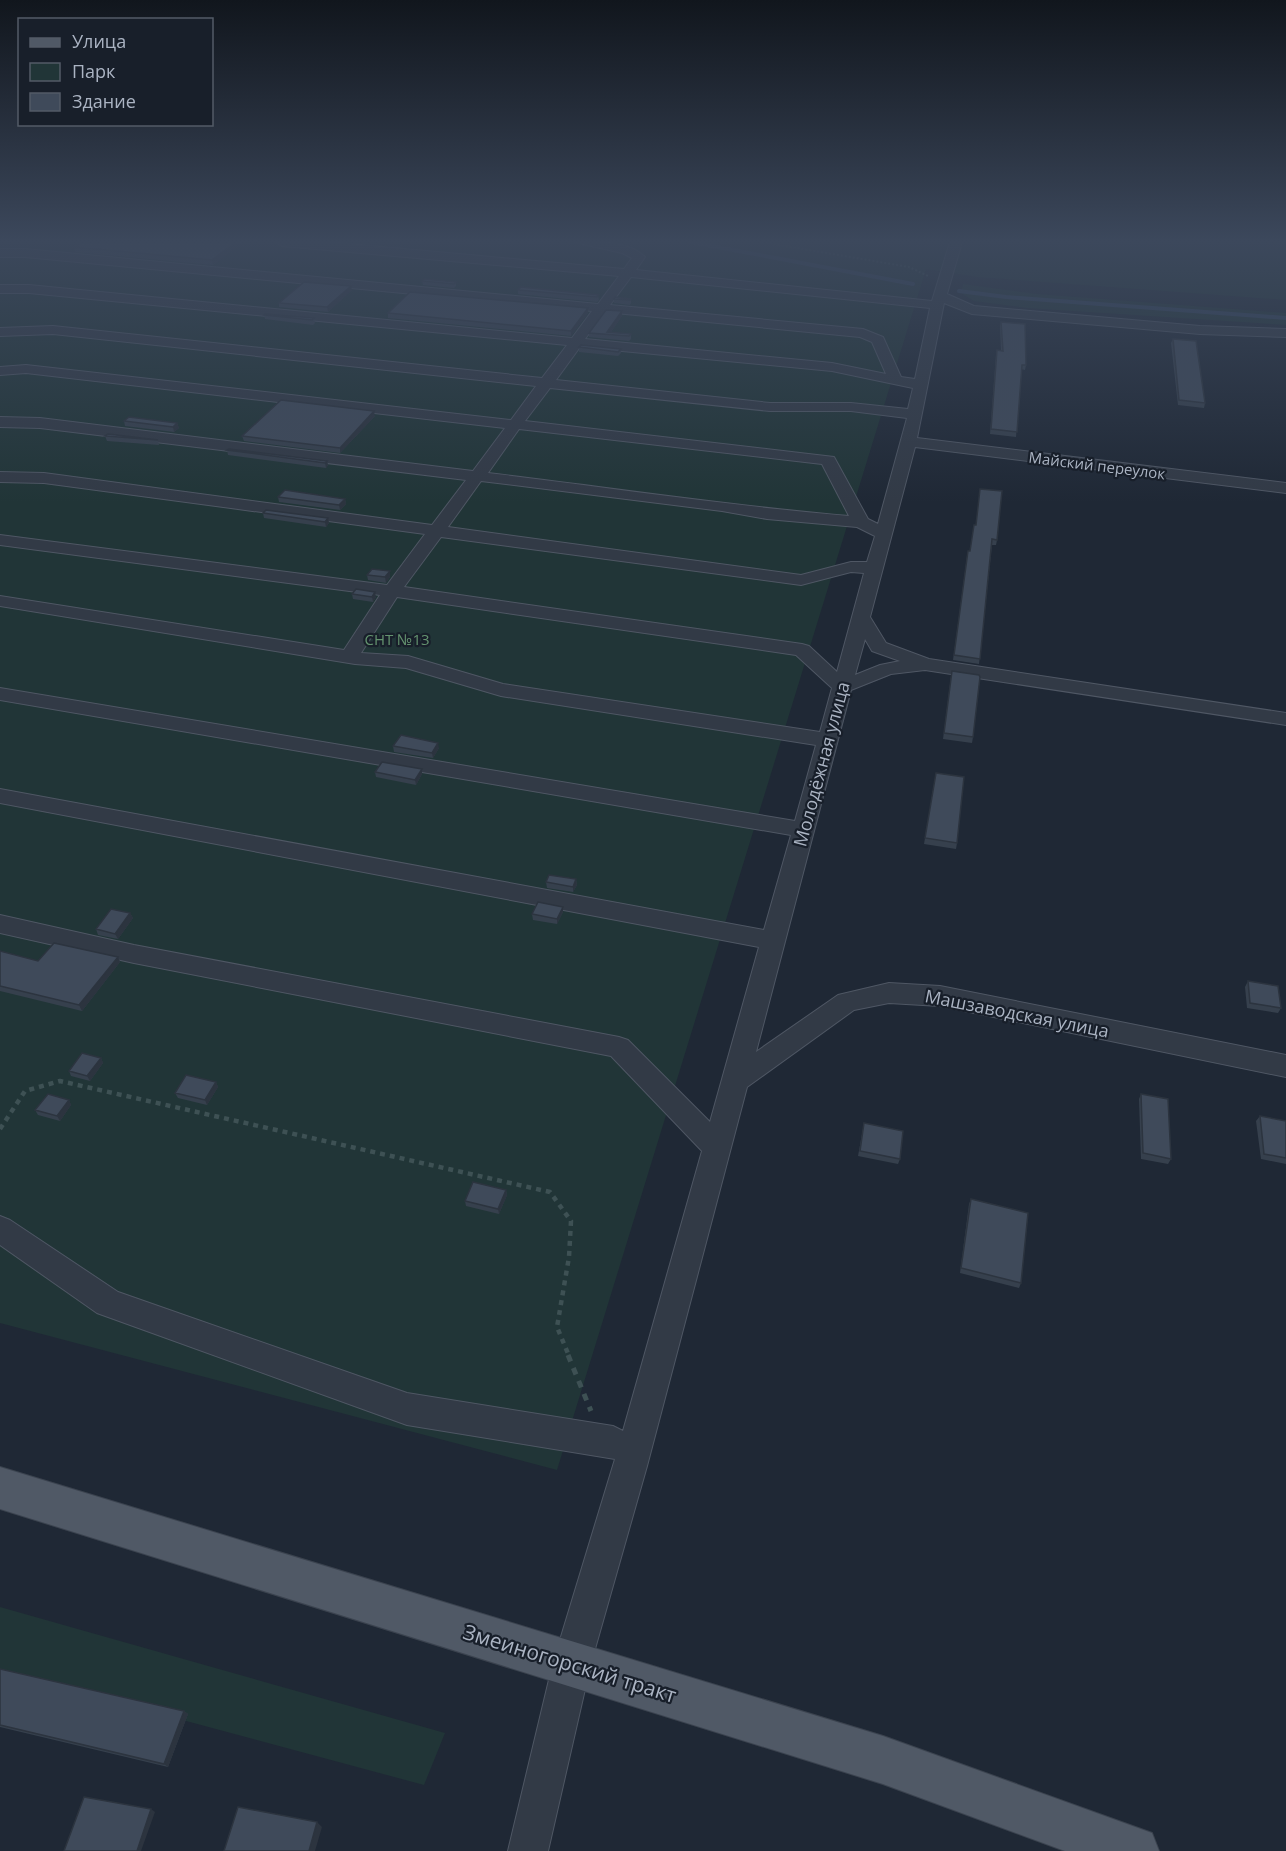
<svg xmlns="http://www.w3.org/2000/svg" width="1286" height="1851" font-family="'Open Sans',sans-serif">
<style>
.green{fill:#213537}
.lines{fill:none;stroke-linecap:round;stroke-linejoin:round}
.stream{stroke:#32435d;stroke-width:4}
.minor-casing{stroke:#4f5764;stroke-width:2}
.major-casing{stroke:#3b434f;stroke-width:2}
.path-far2{stroke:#3e5154;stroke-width:2;stroke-dasharray:2 2;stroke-linecap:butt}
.path-far1{stroke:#3e5154;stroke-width:4.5;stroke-dasharray:5 5;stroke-linecap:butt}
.path{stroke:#3e5154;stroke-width:5;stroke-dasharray:7 7;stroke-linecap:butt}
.minor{fill:#323a46;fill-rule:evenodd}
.major{fill:#505966;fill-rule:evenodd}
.wall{fill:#36404d}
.shaded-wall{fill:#2c343f}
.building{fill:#3f4a5a;stroke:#2c343f;stroke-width:1.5}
.labels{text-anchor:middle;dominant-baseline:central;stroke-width:4.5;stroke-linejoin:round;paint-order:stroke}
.far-street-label{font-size:15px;fill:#abb4c3;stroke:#181f2a}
.far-park-label{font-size:15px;fill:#64936f;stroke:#181f2a}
.street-label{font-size:18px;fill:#abb4c3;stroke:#181f2a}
.near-street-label{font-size:21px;fill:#abb4c3;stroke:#181f2a}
</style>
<rect width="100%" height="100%" fill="#1f2835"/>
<path class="green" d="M0,242h1286v58l-309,-23 -51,-8 -369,1201 -557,-147z
M963,284l74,10 249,19v12l-259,-17 -53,-7 -13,-8z
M0,1607l445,126 -21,52 -424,-114z"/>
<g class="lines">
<path class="stream" d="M691,242l222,42
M959,291l47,6 280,21"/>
<g class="minor-casing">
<path id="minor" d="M276,242h51l297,27 8,-11 -10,-5 -48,-11c23,0 54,-2 71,15l-9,13 296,31 18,-59h12l-15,52 27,12 226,20 86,3v8l-86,-3 -228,-20 -28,-11 -27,135 369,45v10l-371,-46 -45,170 16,26 43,16 357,54v12l-361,-55 -34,4 -40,16 -95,362 82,-57 51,-12 51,3 346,69v22l-346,-71 -51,-3 -35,7 -107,77 -100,379 -56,197 -43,188h-40l45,-188 62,-204 -208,-34 -310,-112 -97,-68v-29l10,4 108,72 289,101 206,33 10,5 79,-280 -91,-95 -477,-93 -134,-30v-18l134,30 485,92 9,3 82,82 49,-175 -759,-144v-14l764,141 27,-95 -791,-135v-12l795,133 21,-76 -315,-49 -95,-28 -51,-4 -355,-58v-10l344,54 36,-55 -380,-50v-10l387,50 38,-51 -381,-51 -44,-1v-10l44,1 388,52 34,-45 -426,-52 -40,-1v-10l40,1 433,53 32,-43 -479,-55 -26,2v-8l26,-2 485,55 25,-34 -483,-52 -53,2v-8l53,-2 489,52 25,-33 -538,-52h-29v-8h29l543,53 20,-27 -567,-54h-25v-8h25l573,55 21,-28 -337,-30zM631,277l299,31 -15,71 -14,-2 -18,-40 -20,-8 -253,-24zM605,312l255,25 12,5 14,32 -54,-11 -247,-24zM580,347l252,24 81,17 -5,21 -57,-6h-81l-214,-23zM550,388l220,23h81l56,7 -29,106 -10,-5 -34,-62 -309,-36zM519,429l303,35 27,52c-120,-10 -241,-29 -361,-43zM481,481l241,30 45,8 90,8 18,9 -8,26h-16l-50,13 -353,-48zM441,537l360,48 50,-13 13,1 -27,99 -28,-26 -7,-2 -398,-57zM397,597l399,58 36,33 -12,44 -317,-48 -95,-28 -47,-3zM865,639l7,12 28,10 -20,4 -25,10z"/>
</g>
<g class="major-casing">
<path id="major" d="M0,1467l883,269 269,97 7,18h-94l-182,-67 -883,-275z"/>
</g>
<path class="path-far2" d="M762,242l147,25 19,9"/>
<path class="path-far1" d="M0,1129l25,-38 35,-10 490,111 21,29 -2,36 -12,70 12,29"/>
<path class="path" d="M568,1355l23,56"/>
<use href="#minor" class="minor"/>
<use href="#major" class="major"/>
</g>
<path class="wall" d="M82,242h160v1l-29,22 -138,-13 -1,-5z
M422,281l34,1v4l-2,2 -31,-3z
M352,290l-24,22 -49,-5v-4z
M518,290l80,5 1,5 -2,2 -79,-8z
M614,299h17v4l-1,2 -16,-2z
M622,311v5l-11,16 20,2v5l-2,2 -40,-4v-4z
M388,313h200l-17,23 -183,-18z
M264,315l50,3 1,5 -2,2 -48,-6z
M1001,322l25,43 -1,5 -4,-1 -5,68 -26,-3 6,-79 1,-5 4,1 -1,-25z
M1173,339l32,64 -1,5 -26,-3 -7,-62z
M579,347l42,2v4l-3,3 -39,-4z
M375,416l-35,37 -96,-12 -2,-5z
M124,421l53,2 2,5 -5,4 -49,-6z
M105,436l53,4 1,5 -52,-4z
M227,450l100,11 1,4 -2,3 -98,-13z
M278,497l67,2 1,5 -6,6 -61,-8z
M263,513l65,5 1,5 -3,4 -62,-9z
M974,525l23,15 -1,5h-4l-13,119 -26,-4 14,-104 3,-5z
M367,575l23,2 -4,6 -18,-3z
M352,594l24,3 -3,5 -20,-3z
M951,676l22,61 -1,6 -29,-4z
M393,746l46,2 -6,10 -39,-6z
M422,769v5l-6,11 -40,-8 -1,-5z
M936,773l21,70 -1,6 -32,-5z
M576,879l1,6 -4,7 -26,-4 -1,-6z
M563,912l-6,12 -24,-4 -1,-6z
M130,913l3,5 -15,21 -20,-4 -2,-6z
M0,951l38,10 80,-4 2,5 -38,49 -82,-20z
M1248,981l33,27 -3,5 -31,-5 -2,-21z
M101,1058l2,5 -13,18 -19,-5 -2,-5z
M216,1082l2,5 -11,18 -29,-7 -3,-5z
M1141,1094l30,65 -3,5 -27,-5 -2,-60z
M69,1100l2,5 -11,16 -22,-6 -3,-5z
M1260,1116l26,5v43l-25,-5 -5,-38z
M864,1123l36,36 -2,5 -40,-8z
M506,1190l1,5 -8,19 -33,-8 -1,-5z
M971,1199l50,84 -2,5 -59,-15 9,-69z
M0,1669l184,42 4,3 -20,53 -168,-40z"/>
<path class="shaded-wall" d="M236,242l6,1 -29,22 -1,-5z
M351,286l1,4 -24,22 -1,-5z
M588,308v5l-17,23v-5z
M622,311v5l-13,19 -2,-3z
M374,411l1,5 -35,37v-5z
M177,423l2,5 -5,4 -1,-5z
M327,461l1,4 -2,3 -1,-5z
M345,499l1,5 -6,6 -1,-5z
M328,518l1,5 -3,4 -1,-5z
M390,571v6l-4,6 -1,-6z
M375,592l1,5 -3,5 -1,-5z
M438,743l1,5 -6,10 -1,-5z
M422,769v5l-6,11 -1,-5z
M576,879l1,6 -4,7v-5z
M563,907v5l-6,12v-5z
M130,913l3,5 -15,21 -3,-5z
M118,957l2,5 -38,49 -3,-6z
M101,1058l2,5 -13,18 -3,-5z
M216,1082l2,5 -11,18 -2,-5z
M69,1100l2,5 -11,16 -3,-5z
M506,1190l1,5 -8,19 -1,-5z
M184,1711l4,3 -20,53 -4,-3z
M151,1809l4,3 -14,39h-4z
M317,1822l5,5 -7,24h-6z"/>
<path class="building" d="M82,242h154l-24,18 -138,-13z
M424,279l32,3 -2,2 -32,-3z
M304,282l47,4 -24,21 -48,-4z
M521,287l77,8 -1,2 -79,-7z
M410,292l178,16 -17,23 -183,-18z
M615,297l16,2 -1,1 -16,-1z
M606,310l16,1 -15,21 24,2 -2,2 -40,-3z
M265,314l49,4 -2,2 -48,-5z
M1001,322l24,2 1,41h-4l-5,67 -26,-3 6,-79 6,1z
M1173,339l23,2 9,62 -26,-3z
M581,345l40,4 -3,3 -39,-5z
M281,400l93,11 -34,37 -98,-12z
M129,417l48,6 -4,4 -49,-6z
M108,434l50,6 -53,-4z
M229,449l98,12 -2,2 -98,-13z
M980,489l22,2 -5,49 -5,-1 -12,120 -26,-4 14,-104h2l4,-26h2z
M285,490l60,9 -6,6 -61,-8z
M266,510l62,8 -3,4 -62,-9z
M372,569l18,2 -5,6 -18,-2z
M356,589l19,3 -3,5 -20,-3z
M952,671l27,4 1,2 -7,60 -29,-4z
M401,735l37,8 -6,10 -39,-7z
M382,762l40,7 -7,11 -40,-8z
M936,773l28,4 -7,66 -32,-5z
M549,875l27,4 -3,8 -27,-5z
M538,902l25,5 -6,12 -25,-5z
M111,909l19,4 -15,21 -19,-5z
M54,943l64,14 -39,48 -79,-19v-35l38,10z
M1248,981l30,5 3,22 -31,-5z
M82,1053l19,5 -14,18 -18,-5z
M186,1075l30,7 -11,18 -30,-7z
M48,1094l21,6 -12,16 -22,-6z
M1141,1094l27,5 3,60 -28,-6z
M1260,1116l26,5v37l-22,-4z
M864,1123l39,8 -3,28 -40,-8z
M473,1182l33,8 -8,19 -33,-8z
M971,1199l57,14 -7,70 -60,-15z
M0,1669l184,42 -20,53 -164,-39z
M84,1797l67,12 -14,42h-73z
M238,1807l79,15 -8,29h-85z"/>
<linearGradient id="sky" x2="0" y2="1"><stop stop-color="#11161d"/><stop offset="0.48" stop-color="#3c485c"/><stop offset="1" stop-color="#3c485c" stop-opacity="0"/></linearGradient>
<rect width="1286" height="502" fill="url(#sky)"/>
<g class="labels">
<g class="far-street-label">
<text transform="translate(1097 465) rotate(7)">Майский переулок</text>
</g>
<g class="far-park-label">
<text x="397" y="639">СНТ №13</text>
</g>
<g class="street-label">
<text transform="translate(821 764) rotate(-75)">Молодёжная улица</text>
<text transform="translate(1017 1013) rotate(11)">Машзаводская улица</text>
</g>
<g class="near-street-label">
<text transform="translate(570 1663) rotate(17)">Змеиногорский тракт</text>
</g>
</g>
<rect x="18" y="18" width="195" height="108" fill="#181f2a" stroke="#535b67" stroke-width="1.5"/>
<rect x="30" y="38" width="30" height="9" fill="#505966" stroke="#535b67" stroke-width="1.5"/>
<text x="72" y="48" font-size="18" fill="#abb4c3">Улица</text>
<rect x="30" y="63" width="30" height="18" fill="#213537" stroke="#535b67" stroke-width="1.5"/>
<text x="72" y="78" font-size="18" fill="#abb4c3">Парк</text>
<rect x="30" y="93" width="30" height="18" fill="#3f4a5a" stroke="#535b67" stroke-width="1.5"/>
<text x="72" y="108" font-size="18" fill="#abb4c3">Здание</text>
</svg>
